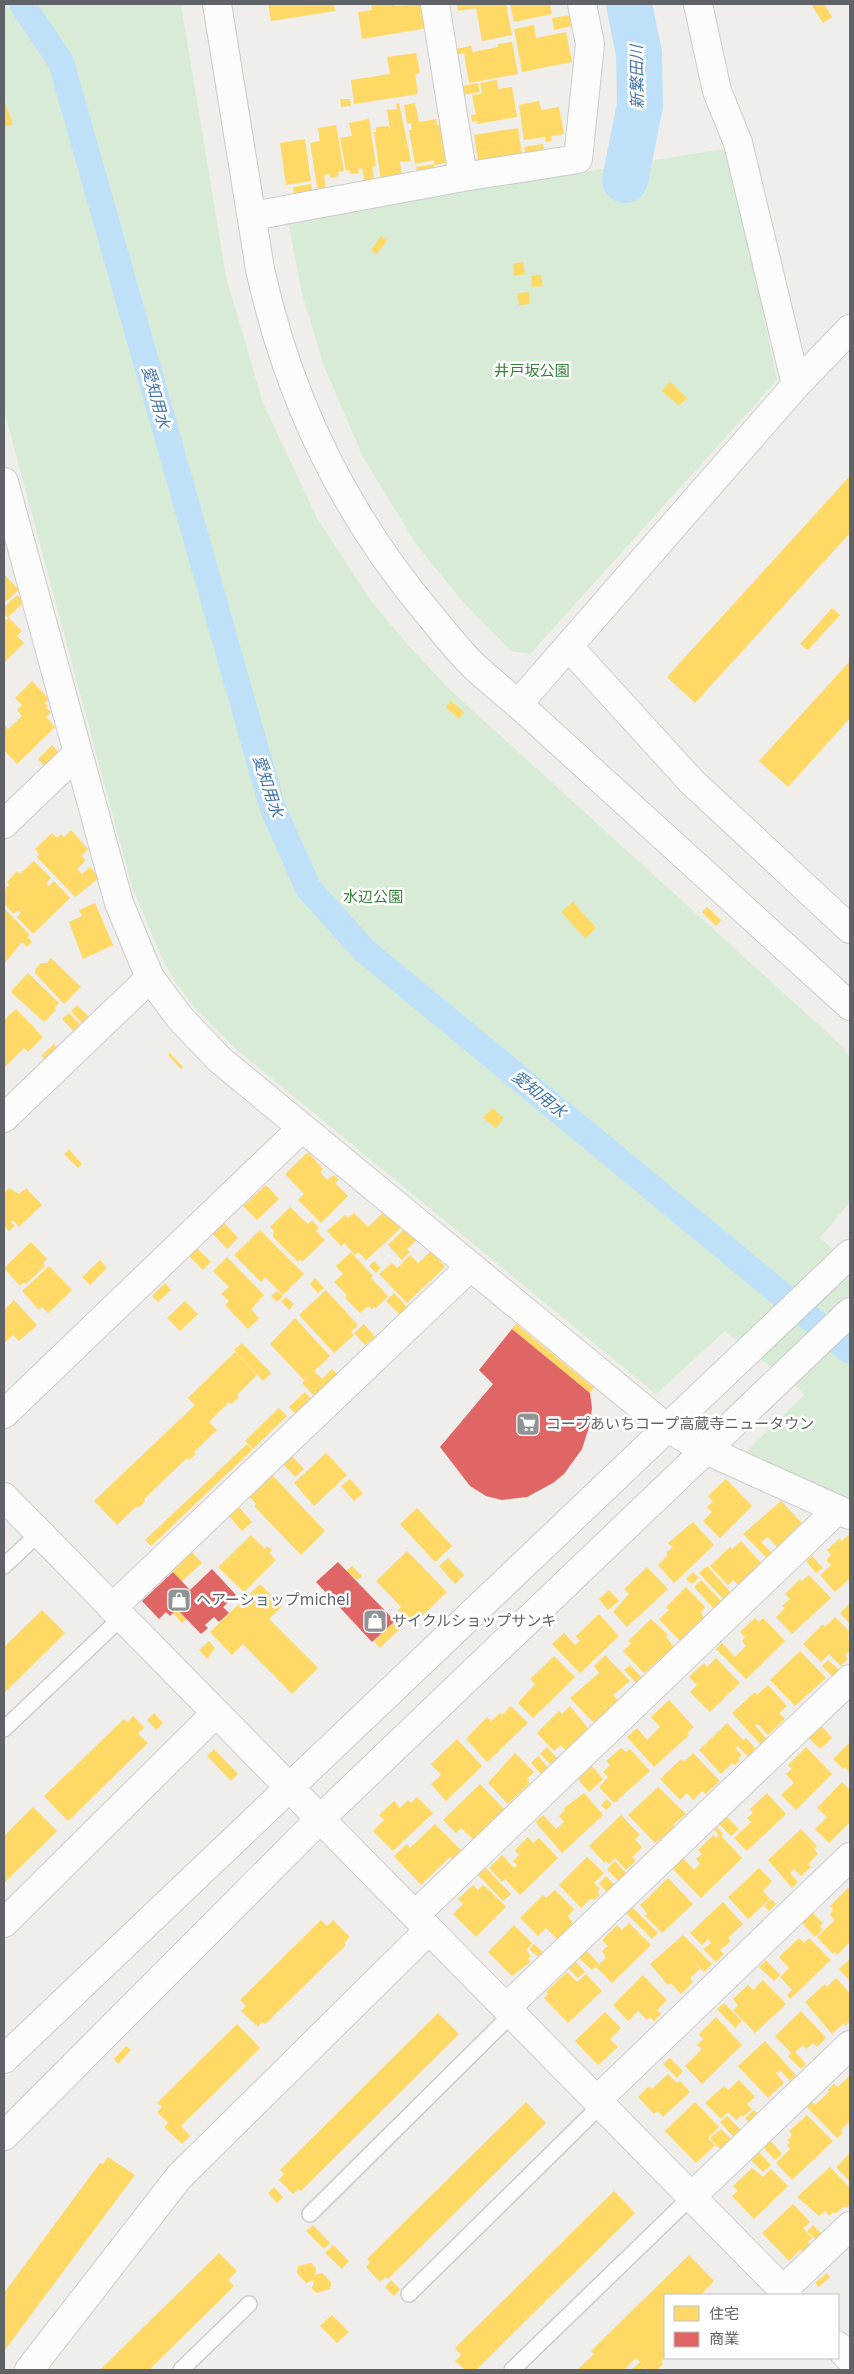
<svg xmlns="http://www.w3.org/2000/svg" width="854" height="2374" font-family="'DejaVu Sans','Noto Sans JP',sans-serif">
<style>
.green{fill:#d8ebd6}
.homes{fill:#ffd966}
.shops{fill:#e06666}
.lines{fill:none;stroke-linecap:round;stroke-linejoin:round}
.canal{stroke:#bfe0f9;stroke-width:26}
.river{stroke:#bfe0f9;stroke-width:46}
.lane-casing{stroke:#cbcccc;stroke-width:18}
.street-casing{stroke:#cbcccc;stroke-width:30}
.secondary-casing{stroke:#cacacb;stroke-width:30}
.lane{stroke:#fdfcfc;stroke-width:15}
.street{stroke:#fdfcfc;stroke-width:28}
.secondary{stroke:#fdfcfc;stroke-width:28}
.labels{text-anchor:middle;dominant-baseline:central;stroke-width:5;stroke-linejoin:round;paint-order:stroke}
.park-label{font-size:15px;fill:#348238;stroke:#fff}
.poi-label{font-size:15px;fill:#5f6368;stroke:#fff;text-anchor:start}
.water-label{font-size:16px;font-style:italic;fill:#4174aa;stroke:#fff}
</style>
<rect width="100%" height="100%" fill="#efeeea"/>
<path class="green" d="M4,4h177l45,273 37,126 54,115 54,83 37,44 41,44 394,358 7,11v144l-30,36 30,25v238l-107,-46 62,-61 -80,-63 -69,63 -420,-345 -40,-40 -19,-25 -15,-26 -30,-71 -128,-477z
M729,148l48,232 -247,274 -19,-3 -47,-48 -48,-59 -53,-87 -39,-91 -22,-72 -14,-73z"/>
<path class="homes" d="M268,4h66l1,7 -64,10z
M383,4h12v2l28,-2 4,24 -65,11 -4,-27 14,-2 -1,-4z
M457,4h49l6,31 -30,6 -6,-33 -18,3z
M510,4h40l2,10 -38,8z
M811,4h13l8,13 -9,6z
M570,15l2,11 -18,4 -2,-12z
M534,25l2,13 30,-6 6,30 -50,10 -8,-43z
M512,42l6,32 -49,9 -5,-30 -8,2 -1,-6 16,-3 2,6 25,-5v-3z
M416,53l4,20 -5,1 3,20 -64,10 -3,-24 39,-6 -3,-17z
M497,80l1,9 14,-2 5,30 -40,7v-3l-5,1 -1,-7 5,-1 -4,-19 10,-1 -2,-11z
M478,83l2,9 -17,3 -2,-9z
M4,99l9,25 -9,3z
M340,99h10l1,7 -10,1z
M539,101l2,9 18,-3 5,27 -13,2 1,5 -6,1 -1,-5 -21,3 -5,-35z
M399,103l12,58 -11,1 2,15 -21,4 -7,-49h2v-5l12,-1 2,4 -3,-20 10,-1 -1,-5z
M415,103l4,19 17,-3 1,6 5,-1 6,35h-3v4l-11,2v-5l-19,4 -6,-34h3l-1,-7 -4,1 -3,-19z
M369,119l7,47 -4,1 3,15 -10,2 -3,-16 -4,1 1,4 -9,1v-4l-4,1 -6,-33 12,-2 -3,-13z
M336,125l8,46 -6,1 1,4 -9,2v-4l-6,1 2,16 -8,1 -8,-49 10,-2 -2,-13z
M518,128l4,26 -33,9v-4l-11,1 -4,-25z
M305,139l6,42 -25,4 -6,-42z
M543,144l2,10 -19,3 -2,-10z
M434,164l1,8 -17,4 -2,-9z
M311,184l2,9 -19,3 -1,-9z
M381,236l6,4 -10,14 -6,-4z
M523,262l2,12 -11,2 -1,-12z
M541,275l2,11 -11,1 -1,-11z
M529,292l1,12 -11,1 -2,-12z
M670,382l17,16 -8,8 -17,-15z
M850,476v57l-155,170 -28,-26z
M4,574l15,16 -15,13z
M17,595l7,7 -16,15 14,14 -5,5 7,7 -20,20v-41l4,-4 -4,-4v-7z
M832,608l8,7 -32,35 -8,-6z
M850,661v57l-62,69 -29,-26z
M32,681l17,18 -4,4 3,3 -2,2 5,4 -5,5 9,10 -38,37 -13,-14v-26l4,5 14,-13 -5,-6 5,-5 -7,-7z
M451,701l13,11 -5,7 -13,-12z
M52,745l6,7 -14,14 -6,-7z
M71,830l17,19 -7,7 5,4 -9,9 5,5 8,-7 9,11 -24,19 -38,-40 2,-3 -4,-5 17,-16 5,5 4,-4 3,3z
M34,861l17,17 -5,5 3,3 5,-5 16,17 -37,36 -16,-17 4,-4 -3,-3 -4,4 -10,-10v-14l5,-5 -2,-3 10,-11 3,3z
M573,902l23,26 -11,10 -24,-26z
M95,903l18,42 -30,14 -14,-37 13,-6 -3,-6z
M707,907l14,13 -5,6 -14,-14z
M4,908l26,27 -2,2 4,5 -5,5 -5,-5 -18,22z
M51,958l30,29 -17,17 -29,-31 1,-5 5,-5h6z
M28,973l31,30 -4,5 1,2 -12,12 -32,-29v-3z
M77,1005l13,13 -7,7 -12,-14z
M16,1009l27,28 -15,15 -4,-4 -19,19 -1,-47z
M69,1013l13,13 -7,7 -13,-14z
M54,1044l4,5 -12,11 -5,-4z
M170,1053l13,14 -2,2 -13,-14z
M492,1108l12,10 -8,10 -13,-10z
M69,1149l13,15 -4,4 -14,-14z
M308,1152l15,17 -3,3 7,8 7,-5 5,5 -4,3 13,13 -27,27 -23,-23 6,-6 -19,-20z
M266,1185l13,14 -22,21 -14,-14z
M9,1188l10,6 7,-6 16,17 -23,22 -6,-7 -2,2 4,4 -6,5 -4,-4 -1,1v-35z
M290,1207l18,17 4,-4 7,8 -3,3 9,9 -23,22 -2,-3 -2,3 -25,-25 1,-6 -4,-4z
M385,1211l16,17 -35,32 -8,-8 -3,3 -11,-12 -3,3 -14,-15 18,-16 3,3 6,-5 14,14z
M223,1222l15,16 -11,11 -15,-16z
M405,1228l12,12 -10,9 3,3 -8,8 -14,-15z
M260,1230l44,44 -21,21 -18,-18 -4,5 -27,-27z
M31,1242l16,17 -4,4 2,3 -19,18 -2,-2 -4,4 -16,-18z
M197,1248l14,14 -8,8 -14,-14z
M431,1251l14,16 -38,36 -28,-29 13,-11 5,5 13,-13 8,8z
M351,1252l22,24 -2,2 17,18 -12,12 -2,-1 -2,2 -4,-3 -8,7 -15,-15 2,-3 -13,-13 9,-8 -7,-8z
M227,1257l37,38 -13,14 8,9 -11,11 -23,-24 4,-4 -8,-7 8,-7 -16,-16z
M100,1260l7,8 -17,17 -8,-8z
M374,1261l7,7 -5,5 -7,-7z
M49,1266l23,24 -24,23 -6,-6 -3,3 -17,-19z
M315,1278l9,10 -6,5 -8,-9z
M165,1283l6,7 -13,12 -6,-6z
M326,1290l32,35 -7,7 3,3 -20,18 -35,-38z
M277,1291l6,5 -6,6 -6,-6z
M394,1293l14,15 -7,8 -15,-15z
M286,1297l8,7 -5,6 -8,-9z
M14,1300l23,25 -18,16 -6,-6 -9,8v-33z
M185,1301l13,13 -18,17 -13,-13z
M295,1318l35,38 -16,15 8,8 10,-10 6,6 -24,21 -12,-13 7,-7 -5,4 -34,-36z
M364,1324l11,13 -10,8 -11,-12z
M516,1324l78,64 -4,5 -78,-64z
M242,1343l29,30 -8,8 -29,-31z
M235,1352l22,23 -20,20 2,2 -8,7 -2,-2 -20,20 8,8 -23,22 2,2 -7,6 -2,-2 -43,41 1,2 -6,7 -2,-2 -20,19 -23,-24 101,-96 -7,-7z
M305,1392l6,7 -15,15 -7,-7z
M279,1408l8,8 -34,33 -8,-8z
M247,1444l5,6 -101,96 -6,-6z
M326,1453l21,22 -33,31 -20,-23z
M291,1455l13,14 -9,8 -13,-14z
M272,1475l53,56 -24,24 -47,-49 2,-2 -7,-8z
M350,1479l13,14 -9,8 -13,-15z
M726,1479l26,27 -32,32 -17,-17 9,-9 -5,-5 6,-6 -5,-5z
M781,1501l21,22 -25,24 -9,-10 -7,5 12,12 -5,5 -25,-25z
M238,1506l14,16 -10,9 -14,-16z
M417,1508l35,38 -17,16 -35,-38z
M693,1522l21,23 -40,38 -16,-18 10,-10 -2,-2 7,-6 -5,-4z
M849,1534l1,44 -15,14 -15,-17 11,-10 -5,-5 5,-5 -4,-5 13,-12 2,3z
M251,1535l14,14 2,-3 5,4 -3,3 7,7 -32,32 -26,-25z
M741,1541l20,22 -23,22 -5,-5 -5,5 -18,-19 20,-19 2,2z
M191,1551l11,12 -20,18 -11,-11z
M407,1551l40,41 -34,33 -15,-15 3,-3 -25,-26z
M812,1556l11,12 -7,5 -10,-12z
M448,1558l16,17 -9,9 -16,-18z
M352,1566l10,10 -5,4 -11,-9z
M707,1566l25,28 -8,6 -25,-27z
M647,1567l21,22 -41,38 -14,-15 16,-18 -5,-5z
M693,1572l6,6 -7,6 -6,-5z
M809,1575l22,23 -39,36 -16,-17 9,-9 -3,-2 8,-7 -5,-5 15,-15 2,2z
M701,1580l21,22 -8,7 -20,-22z
M260,1584l22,22 -13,13 49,49 -26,26 -49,-50 -11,11 -22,-23z
M686,1587l19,20 -4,5 4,8 -24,22 -22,-23 10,-9 -3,-3z
M609,1590l10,11 -11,9 -9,-11z
M850,1603v21l-10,-11z
M177,1609l10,10 -5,4 -9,-10z
M42,1610l23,23 -61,60v-46z
M599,1614l20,22 -39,37 -28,-29 12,-11 11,12 5,-4 -4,-5z
M399,1617l6,7 -25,24 -6,-7z
M835,1617l15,15 -2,4 2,14 -5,6 3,3 -7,7 -12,-12 -8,8 -18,-18 20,-20 2,3z
M755,1618l4,4 4,-4 22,23 -39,38 -30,-30 6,-6 13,14 11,-11 -4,-5 3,-4 -5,-5z
M651,1619l17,16 -2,2 8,10 -30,26 -21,-22 8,-8 -3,-2z
M209,1641l6,7 -8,11 -8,-9z
M800,1651l26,27 -31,28 -25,-26z
M605,1655l25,26 -17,14 6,6 -25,22 -24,-25 29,-25 -5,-7z
M554,1656l21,21 -42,41 -15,-15 17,-19 -5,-5z
M716,1658l24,25 -30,29 -20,-20 7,-7 -8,-8 15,-14 3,4z
M828,1660l11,10 -6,7 -11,-11z
M630,1665l13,14 -6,5 -13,-14z
M768,1685l19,21 -8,7 6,6 -17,16 -10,-11 -3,2 12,13 -6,6 -29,-32 23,-21 2,3z
M669,1700l25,27 -7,6 2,2 -35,32 -27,-30 10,-9 10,12 13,-13 -9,-10z
M511,1706l17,17 -41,39 -21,-23 21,-22 4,4 9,-8 2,2z
M570,1706l18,22 -22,22 -6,-5 -6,6 -17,-18 22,-22 3,3z
M154,1713l9,10 -7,7 -9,-10z
M133,1716l11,11 -6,7 10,9 -80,78 -24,-25 80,-77 3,3z
M727,1723l16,17 3,-2 11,12 -8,8 -11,-12 -3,2 7,7 -4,4 2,1 -5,5 -3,-2 -11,11 -22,-24z
M820,1724l12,14 -12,11 -13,-13z
M457,1739l25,27 -36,35 -15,-17 10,-9 -10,-11z
M850,1742v31l-5,-6 -2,2 -10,-10z
M547,1747l11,12 -6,7 -12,-12z
M806,1747l26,27 -36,36 -15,-15 13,-12 -8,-9 6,-5 -4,-4z
M621,1748l5,4 4,-3 20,22 -36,32 -15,-16 9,-10 -5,-5 7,-7 -4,-4z
M214,1749l24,25 -7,7 -24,-25z
M515,1753l19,19 -7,7 3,4 -22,21 -20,-21z
M693,1753l27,28 -14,13 -4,-3 -9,9 -6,-7 -7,7 -20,-21 21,-20 3,3z
M538,1756l11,12 -7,7 -11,-12z
M590,1764l13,15 -14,13 -13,-15z
M842,1782l8,8v32l-21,21 -14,-14 12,-12 -10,-9z
M480,1784l24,25 -31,30 -12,-11 -5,5 -13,-13z
M658,1787l28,27 -13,11 2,2 -20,16 -27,-28z
M584,1793l19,22 -41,38 -27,-31 8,-7 13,14 8,-7 -5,-6 6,-6 -1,-2z
M767,1793l19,21 -39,37 -13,-13 17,-16 -4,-4 6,-5 -3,-4z
M417,1797l16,16 -40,38 -20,-20 11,-11 -5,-5 15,-14 6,7 8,-8 3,3z
M607,1799l5,6 -6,5 -5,-5z
M33,1807l24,24 -53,52v-47z
M621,1815l19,20 -5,4 7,9 -10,9 4,4 -10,9 -11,-12 -6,6 -3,-3 -1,2 -16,-17z
M727,1817l12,12 -8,7 -12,-12z
M435,1824l28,28 -9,9 -4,-4 -29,28 -27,-29 13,-12 3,4z
M717,1827l6,7 -2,2 21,22 -41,40 -30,-31 11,-10 12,13 6,-6 -4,-5 6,-5 -4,-4 15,-15 3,3 3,-2 -5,-7z
M801,1829l16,17 -3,3 4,5 -10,10 3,3 -10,9 -7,-7 -4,4 8,9 -6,6 -24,-28z
M528,1837l5,6 6,-5 19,20 -38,37 -15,-16 -3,3 -13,-14 13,-13 12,13 3,-3 -4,-4 6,-6 -4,-5z
M587,1857l17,16 -10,10 6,6 -3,3 3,3 -6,5 -3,-2 -10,10 -22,-23z
M615,1861l13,14 -8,8 -13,-14z
M485,1867l26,27 -8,7 -26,-27z
M759,1868l13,13 -9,10 7,8 -22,20 -20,-22z
M606,1876l10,10 -8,7 -9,-9z
M668,1878l25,26 -31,29 -17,-17 2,-3 -7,-8z
M473,1885l5,5 5,-5 3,2 20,20 -30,30 -23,-23 10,-10 -5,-5z
M848,1888l2,3v51l-13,13 -2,-3 -2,2 -16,-17 18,-17 -5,-5 3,-6 -3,-3z
M555,1890l19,19 -6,7 5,7 -16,16 -11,-11 -8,8 -18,-18 23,-23 3,3z
M771,1899l5,5 -7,7 -5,-5z
M723,1902l20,22 -15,14 3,3 -11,9 4,4 -8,8 -13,-13 8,-6 -3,-4 -6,6 -12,-12z
M632,1907l26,26 -6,6 -26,-26z
M813,1913l10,10 -3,3 3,3 -8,8 -13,-14z
M321,1920l6,6 6,-6 17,17 -6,6 2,2 -81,79 -3,-2 -4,5 -17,-16 5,-5 -6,-6z
M629,1923l22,22 -39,38 -16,-16 10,-9 -4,-7 6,-5 -6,-6 15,-15 5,5z
M514,1925l18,18 -6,7 5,6 -3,3 2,3 -18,14 -24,-24z
M683,1935l29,29 -8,8 -11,-11 7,8 -10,9 3,4 -12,12 -10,-11 -3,2 -18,-21z
M799,1938l5,5 5,-5 22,22 -41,39 -3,-4 5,-5 -12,-13 9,-9 -10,-11z
M534,1944l9,8 -5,5 -9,-8z
M586,1950l13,14 -7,6 -14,-13z
M850,1959v22l-11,-12z
M574,1960l11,12 -7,6 -11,-11z
M766,1960l14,15 -6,6 -15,-14z
M567,1972l10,10 9,-8 16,17 -34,32 -24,-25 4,-4 -2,-2z
M643,1975l24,25 -10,10 4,4 -7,7 -4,-4 -3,3 -9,-9 -10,10 -15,-16z
M836,1978l14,15v28l-5,5 -1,-3 -12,11 -27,-32 20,-18 2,3z
M763,1980l23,24 -31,29 -22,-23 5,-5 -5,-6 15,-14 5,5z
M724,2003l18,18 -7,7 -18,-19z
M801,2011l25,27 -9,9 -4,-4 -7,6 -3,-4 -8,7 11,12 -5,5 -13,-13 3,-3 -16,-17z
M605,2012l16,16 -11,11 8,8 -20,18 -23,-24z
M438,2013l21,21 -158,157 -3,-2 -5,5 -14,-14 5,-6 -4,-4z
M716,2017l26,28 -40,39 -17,-18 17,-17 -5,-4 6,-6 -4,-5z
M237,2024l23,24 -79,78 9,10 -8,8 -18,-17 4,-4 -11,-11 5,-5 -5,-4z
M765,2041l31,34 -6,6 -10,-11 -4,3 8,10 -16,15 -30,-32z
M126,2046l5,4 -13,14 -4,-5z
M670,2058l13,13 -6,7 -14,-14z
M668,2074l9,9 3,-2 10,11 -27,25 -5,-6 -4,3 -16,-17 11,-11 3,3z
M850,2075v46l-10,10 3,2 -6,5 -30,-31 5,-5 3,3 14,-13 -1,-2 6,-6 4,3z
M739,2080l16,17 -8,7 5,5 -9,8 -2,-2 -5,5 -8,-8 -7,7 -16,-16 19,-17 4,4z
M526,2102l20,21 -158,156 -3,-2 -5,5 -14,-15 4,-5 -3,-3z
M695,2102l24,25 -11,11 7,7 -19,18 -31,-32z
M754,2110l4,4 -9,9 -4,-5z
M807,2115l26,26 -41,39 -16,-17 14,-14 -3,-4 3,-2 -3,-3 5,-5 -3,-4z
M727,2116l14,14 -8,6 -13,-14z
M721,2129l10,10 -11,10 -10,-11z
M770,2140l12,14 -7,6 -12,-13z
M758,2151l13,14 -8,7 -13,-13z
M850,2153v29l-14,-15z
M108,2157l27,18 -131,176v-58l96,-130 3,1z
M830,2167l20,21v16l-4,4 -2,-2 -9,8 -2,-2 -4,4 -4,-5 -6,5 -22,-19z
M752,2168l11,9 8,-8 17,17 -34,33 -22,-23 6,-5 -5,-5z
M274,2187l9,10 -6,6 -9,-10z
M614,2191l21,22 -159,157h-11l-10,-9 6,-6 -6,-7z
M793,2204l17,18 -7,6 9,10 -4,4 2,3 -7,7 -2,-3 -12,12 -27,-28z
M313,2225l17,18 -6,6 -18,-18z
M813,2225l10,10 -6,6 -10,-10z
M333,2245l16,16 -7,8 -17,-16z
M219,2253l18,18 -9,9 6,6 -85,84h-49z
M689,2255l25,26 -14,14h-35v63l-4,4 2,2 -6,6h-9l-3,-3 -3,3h-11l9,-8 -4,-4 -12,12h-47l17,-16 -3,-3z
M311,2263l5,5 -1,7 7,-2 9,9 -1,7 -13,4 -5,-4 2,-9 -8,3 -9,-10 1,-7z
M827,2273l3,4 -11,10 -4,-4z
M391,2280l9,9 -6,7 -9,-9z
M332,2315l17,17 -12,11 -17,-17z"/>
<path class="shops" d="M512,1329l78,64 2,15 -2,16 -8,25 -18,25 -11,9 -26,14 -25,3 -16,-4 -16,-10 -30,-39 53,-63 -14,-14z
M338,1562l57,59 -23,21 -56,-60z
M212,1569l24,26 -13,12 6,6 -10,9 -5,-5 -9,8 3,3 -7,6 -24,-25 -7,7 -4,-4 -7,7 -17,-18 31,-29 17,18z"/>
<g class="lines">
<path class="canal" d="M22,4l39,58 211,744 36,82 57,63 485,400"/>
<path class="river" d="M625,180l15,-75 -1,-51 -10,-50"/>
<g class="lane-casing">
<path id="lane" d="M4,1566l35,-33
M4,1729l118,-112
M310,2214l202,-200
M409,2294l192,-189
M181,2370l68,-66
M512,2370l179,-173"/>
</g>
<g class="street-casing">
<path id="street" d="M435,4l28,173
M698,4l19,87 21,52 58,242
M252,216l211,-39 115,-18 12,-115 -8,-40
M4,482l115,421 31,75 30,40 40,42 447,368 39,22 144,65
M569,647l123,135 158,147
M518,704l278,-319 54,-56
M4,824l73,-70
M4,1118l146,-140
M4,1414l298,-286
M4,1497l784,798
M112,1608l358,-341
M415,1915l422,-405
M4,1923l212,-210
M506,2008l344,-329
M597,2100l253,-243
M691,2197l159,-152
M783,2290l67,-64
M838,2346l12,13
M29,2370l150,-193 250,-247"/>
</g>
<g class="secondary-casing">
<path id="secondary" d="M217,4l43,265c28,128 84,244 168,344 15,18 30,38 47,54 14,13 29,25 43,37l332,302
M4,2059l846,-805
M4,2136l316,-317 530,-507"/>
</g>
<use href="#lane" class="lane"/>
<use href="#street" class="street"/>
<use href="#secondary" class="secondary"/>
</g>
<defs>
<g id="supermarket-square" transform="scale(1.25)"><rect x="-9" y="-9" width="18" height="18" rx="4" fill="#919496" stroke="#fff"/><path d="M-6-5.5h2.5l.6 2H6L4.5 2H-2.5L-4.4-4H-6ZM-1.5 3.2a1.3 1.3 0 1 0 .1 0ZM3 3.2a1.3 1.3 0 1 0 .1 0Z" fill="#fff"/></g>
<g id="shop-square" transform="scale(1.25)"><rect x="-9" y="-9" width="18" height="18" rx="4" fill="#919496" stroke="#fff"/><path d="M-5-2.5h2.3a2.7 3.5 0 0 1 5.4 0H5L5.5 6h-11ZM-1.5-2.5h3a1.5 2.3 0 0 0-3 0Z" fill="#fff"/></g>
</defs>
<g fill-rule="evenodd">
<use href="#supermarket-square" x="528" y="1424"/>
<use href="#shop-square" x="179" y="1600"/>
<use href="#shop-square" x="375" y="1621"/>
</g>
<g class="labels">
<g class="park-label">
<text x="532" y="371">井戸坂公園</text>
<text x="373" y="897">水辺公園</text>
</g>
<g class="poi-label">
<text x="546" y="1424">コープあいちコープ高蔵寺ニュータウン</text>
<text x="196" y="1600">ヘアーショップmichel</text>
<text x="392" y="1621">サイクルショップサンキ</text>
</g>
<g class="water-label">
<text transform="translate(637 77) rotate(-91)">新繁田川</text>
<text transform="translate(156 397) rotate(74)">愛知用水</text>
<text transform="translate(268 786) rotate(72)">愛知用水</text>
<text transform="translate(539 1094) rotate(39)">愛知用水</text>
</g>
</g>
<rect width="854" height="2374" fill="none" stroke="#5f6368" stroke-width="10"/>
<rect x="664" y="2294" width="175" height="65" fill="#ffffff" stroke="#bfc1c3"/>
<rect x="674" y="2306" width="25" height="15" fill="#ffd966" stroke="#bfc1c3"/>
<text x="709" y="2319" font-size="15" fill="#5f6368">住宅</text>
<rect x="674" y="2332" width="25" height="15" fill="#e06666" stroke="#bfc1c3"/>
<text x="709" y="2344" font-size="15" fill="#5f6368">商業</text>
</svg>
